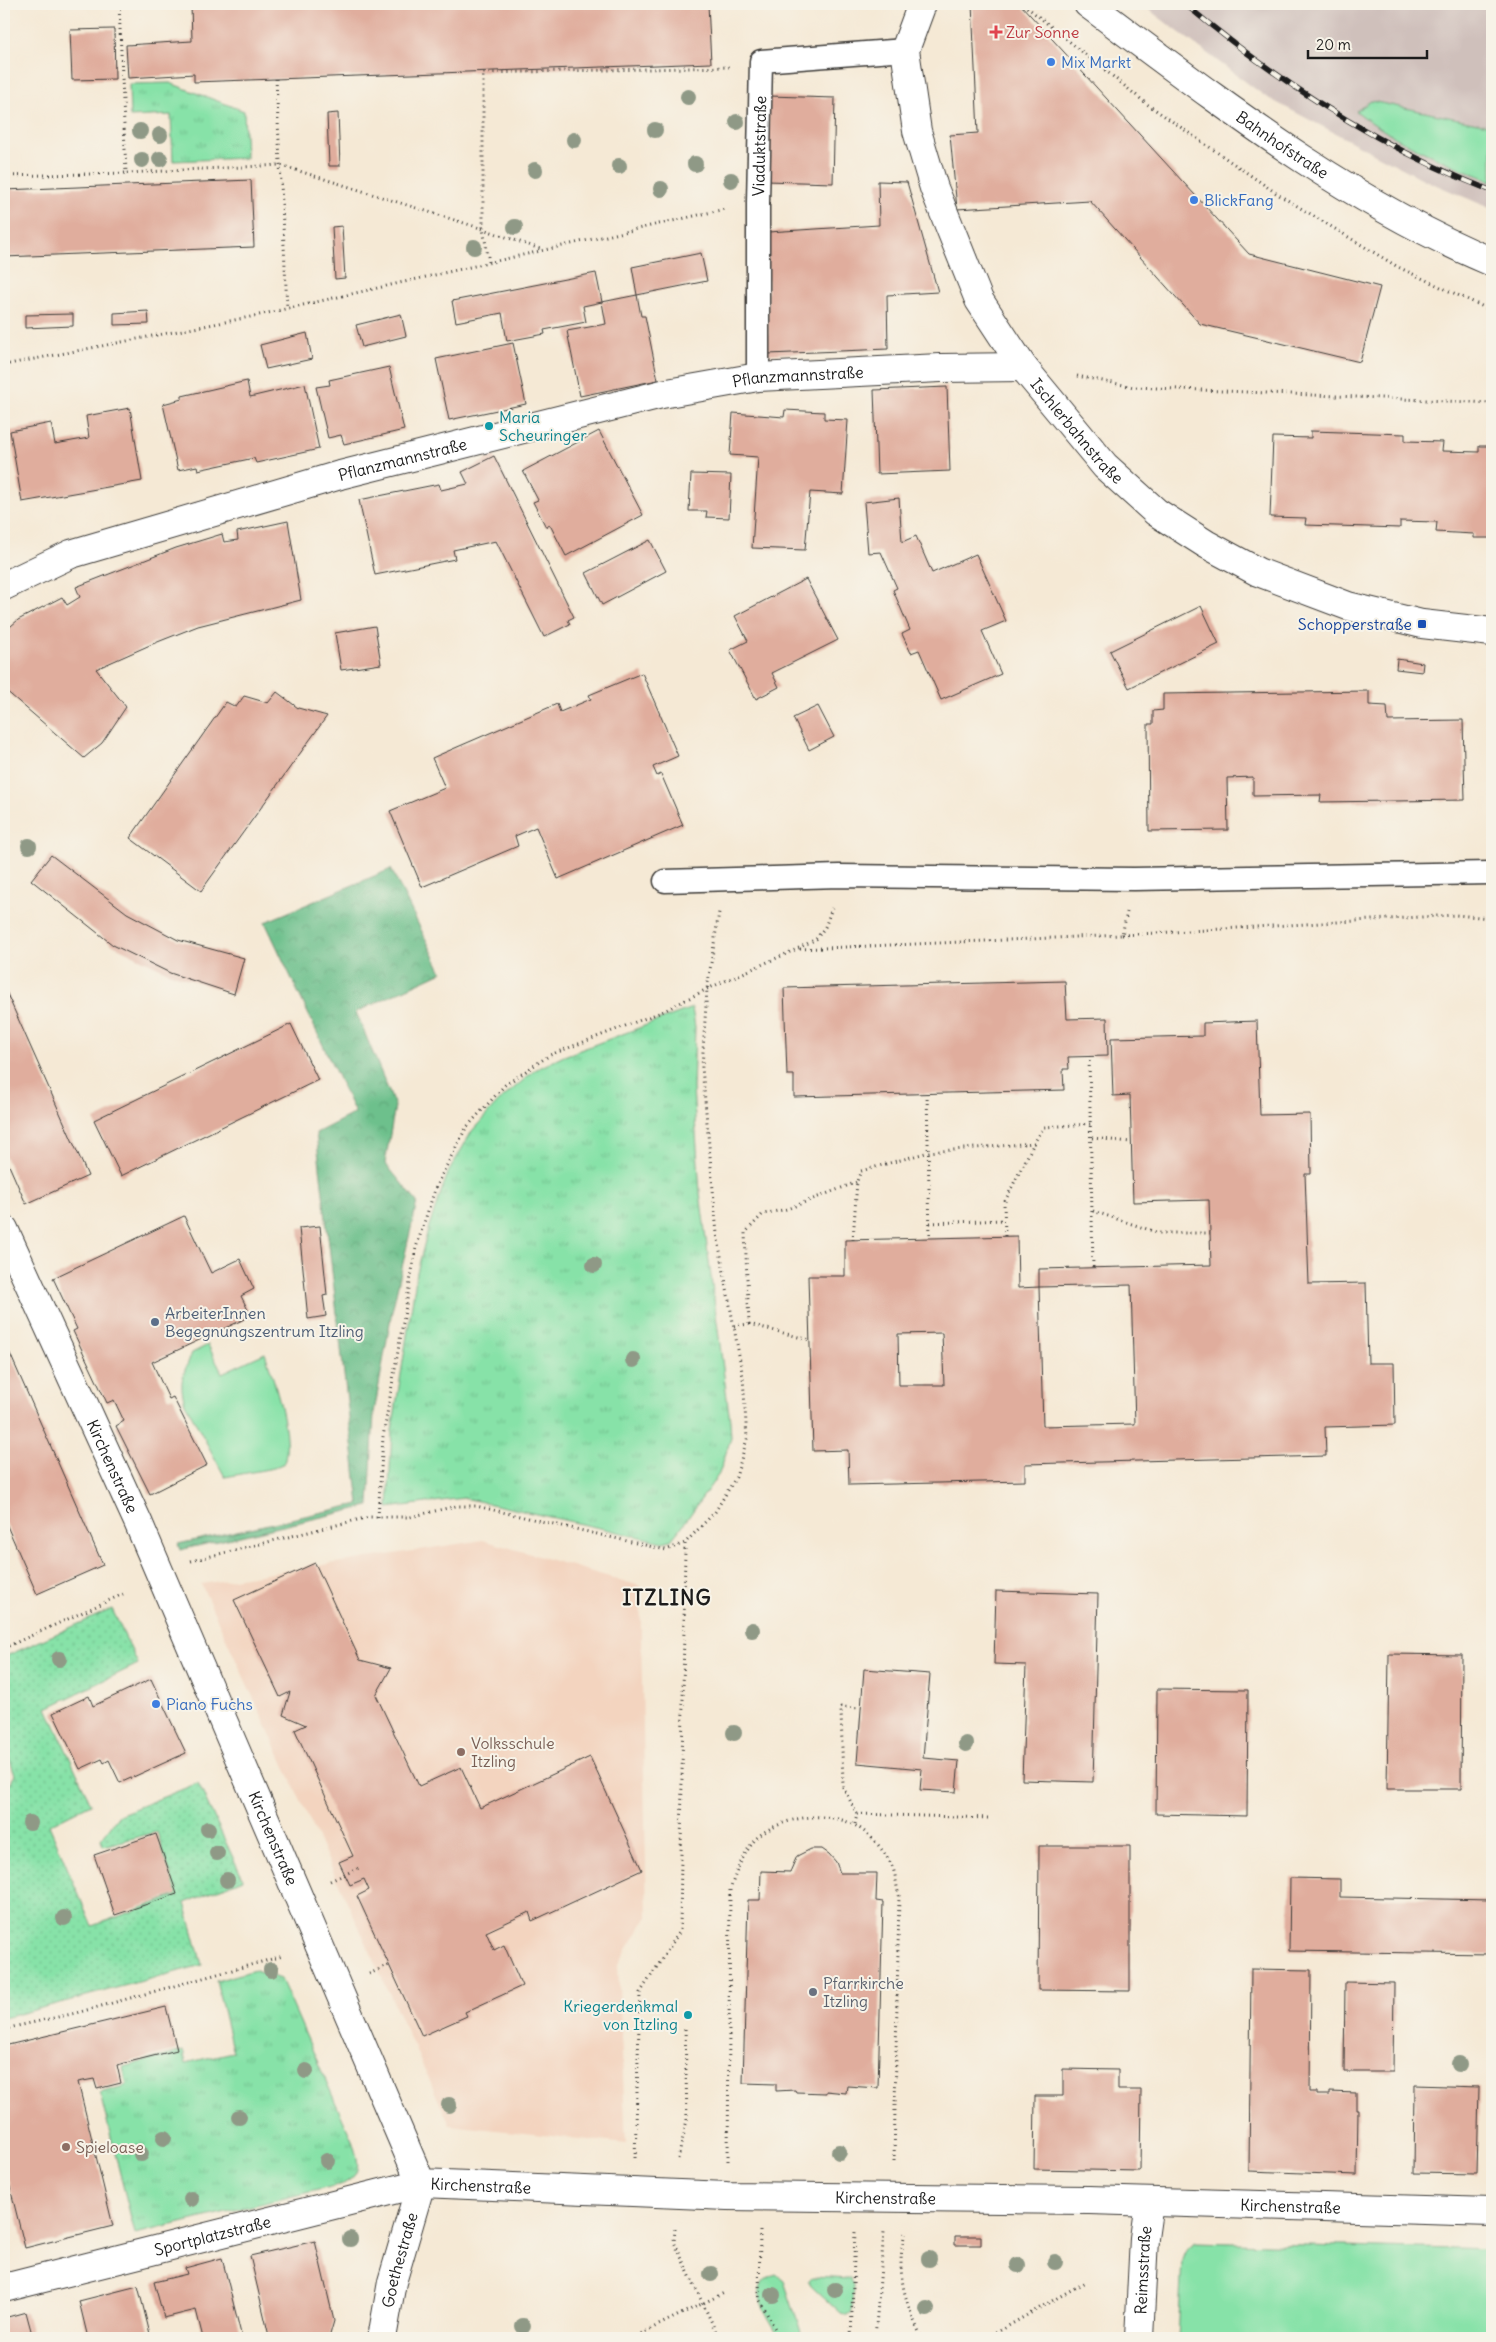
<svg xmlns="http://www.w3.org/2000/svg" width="1496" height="2342" font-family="Delius,sans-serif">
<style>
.built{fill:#f3d4bf}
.industrial{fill:#cfc0bb}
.grass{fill:#87e2a8;stroke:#527f62}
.forest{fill:url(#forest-crowns);stroke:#446e54}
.park{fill:url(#park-tufts);stroke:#527f62}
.garden{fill:url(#garden-dots);stroke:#527f62}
.building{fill:#e0ad9d;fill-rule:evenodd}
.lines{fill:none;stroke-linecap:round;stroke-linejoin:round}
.service-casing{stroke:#3d3b38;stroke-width:25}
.minor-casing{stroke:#3d3b38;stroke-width:30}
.tertiary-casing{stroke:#3d3b38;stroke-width:30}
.secondary-casing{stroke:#3d3b38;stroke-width:30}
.path{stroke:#3d3b38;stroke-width:3;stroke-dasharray:1 4;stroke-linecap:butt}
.service{stroke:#fff;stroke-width:22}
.minor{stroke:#fff;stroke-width:28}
.tertiary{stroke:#fff;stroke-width:28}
.secondary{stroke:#fff;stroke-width:28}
.rail-casing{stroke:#1c1c1c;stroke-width:5.5}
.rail{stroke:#f7f3e8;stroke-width:4;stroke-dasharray:11;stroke-linecap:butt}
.tree{fill:#8f9986}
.health-dot{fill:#e0444e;stroke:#f7f3e8;stroke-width:2}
.shop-dot{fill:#3f7fe0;stroke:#f7f3e8;stroke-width:2}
.culture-dot{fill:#0f9aa8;stroke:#f7f3e8;stroke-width:2}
.transit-dot{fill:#1a4fb4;stroke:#f7f3e8;stroke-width:2}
.service-dot{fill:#5c6f8a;stroke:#f7f3e8;stroke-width:2}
.education-dot{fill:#8d6e63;stroke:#f7f3e8;stroke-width:2}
.worship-dot{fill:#6b7280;stroke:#f7f3e8;stroke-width:2}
.labels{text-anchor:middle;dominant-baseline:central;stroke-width:4;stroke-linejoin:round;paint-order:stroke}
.health-label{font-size:16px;fill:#be3a42;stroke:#f7f3e8;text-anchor:start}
.shop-label{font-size:16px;fill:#366cbe;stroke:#f7f3e8;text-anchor:start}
.street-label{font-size:16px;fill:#1c1c1c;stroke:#f7f3e8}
.culture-label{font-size:16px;fill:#0d838f;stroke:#f7f3e8;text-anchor:start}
.transit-label{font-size:16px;fill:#164399;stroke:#f7f3e8;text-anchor:end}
.service-label{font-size:16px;fill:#4e5e75;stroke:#f7f3e8;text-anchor:start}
.education-label{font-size:16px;fill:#785e54;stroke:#f7f3e8;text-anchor:start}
.worship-label{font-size:16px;fill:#5b616d;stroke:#f7f3e8;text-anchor:start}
.district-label{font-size:21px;font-weight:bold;letter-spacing:1px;fill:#1c1c1c;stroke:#f7f3e8}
</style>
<defs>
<pattern id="forest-crowns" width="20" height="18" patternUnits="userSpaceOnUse" patternTransform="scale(1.25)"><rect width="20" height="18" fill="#6dc08c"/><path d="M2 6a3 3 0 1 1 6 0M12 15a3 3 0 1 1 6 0" fill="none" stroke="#5ea478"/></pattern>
<pattern id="park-tufts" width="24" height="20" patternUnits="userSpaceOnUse" patternTransform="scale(1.25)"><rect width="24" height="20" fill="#87e2a8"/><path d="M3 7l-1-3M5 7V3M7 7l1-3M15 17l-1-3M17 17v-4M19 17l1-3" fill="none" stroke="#74c190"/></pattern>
<pattern id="garden-dots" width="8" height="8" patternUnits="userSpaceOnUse" patternTransform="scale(1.25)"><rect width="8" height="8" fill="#87e2a8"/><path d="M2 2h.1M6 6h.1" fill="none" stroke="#74c190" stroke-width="1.8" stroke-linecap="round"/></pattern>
</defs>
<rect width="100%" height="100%" fill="#f7f3e8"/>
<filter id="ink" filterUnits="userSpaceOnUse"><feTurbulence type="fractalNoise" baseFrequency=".02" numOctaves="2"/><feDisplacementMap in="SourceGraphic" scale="10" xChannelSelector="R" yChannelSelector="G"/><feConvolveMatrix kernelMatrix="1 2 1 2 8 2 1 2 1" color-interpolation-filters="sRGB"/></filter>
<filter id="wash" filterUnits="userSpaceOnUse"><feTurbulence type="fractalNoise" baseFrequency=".0096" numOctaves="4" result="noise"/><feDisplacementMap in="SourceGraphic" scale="20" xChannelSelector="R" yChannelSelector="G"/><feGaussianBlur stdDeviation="1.12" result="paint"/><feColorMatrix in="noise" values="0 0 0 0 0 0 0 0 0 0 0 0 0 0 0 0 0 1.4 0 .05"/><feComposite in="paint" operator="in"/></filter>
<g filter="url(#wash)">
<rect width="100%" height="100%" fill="#f5e9d5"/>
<path class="built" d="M483,1540l157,46 7,331 -29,47 8,180 -176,-19 -249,-541z"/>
<path class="industrial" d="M1141,4h351v205l-67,-29 -159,-83z"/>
<path class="grass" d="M1371,101l121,25v55c-47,-19 -96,-38 -136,-70z
M208,1345l14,28 43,-20c9,27 28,83 19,110l-10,5 -49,9 -40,-74c-7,-22 -1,-30 7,-50z
M1195,2242l297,8v88h-314l4,-79c3,-9 5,-13 13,-17z
M775,2274l9,7 19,57h-23c-10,-20 -37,-51 -5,-64z
M811,2277l40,2 2,6 -1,27 -4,3 -7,-2 -30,-28 -3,-5z"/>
<path class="forest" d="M391,869l51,103 -86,40 39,94 -10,57 32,39 -25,109 -18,102 -5,93 -189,44 -2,-6 181,-40 -43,-371 39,-20 -90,-191z"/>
<path class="park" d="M170,83l74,28 2,47 -73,3 -2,-46 -41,2 -1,-33z
M692,1008l3,19 -2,61 7,105 30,228 1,17 -12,36 -39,55 -9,11 -8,2 -199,-44 -76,10 4,-77 25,-159 12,-46 19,-53 24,-42 25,-28 38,-33 29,-14z
M255,1970l26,9 71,161c5,19 13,33 -9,44l-208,50 -35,-141 27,-8 -4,-18 60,-16 3,12 47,-11 -17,-71z"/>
<path class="garden" d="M112,1609l26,55 -91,44 44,96 -42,21 43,101 85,-31 -20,-63 -54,14 -2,-7 18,-24 79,-32 45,96 -58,24 17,62 -198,53v-225l11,-18 -11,-31v-87z"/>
<g id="blocks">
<path class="building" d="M191,4h517l3,59 -517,19v-8l-66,4 -2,-33 66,-4z
M972,4h48l229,250 131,33 -20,75 -160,-38 -110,-123 -133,8 -7,-74 28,-2z
M114,29l1,50 -43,1 -2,-50z
M769,96l66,2 -2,85 -66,-2z
M338,113l2,53h-11l-2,-52z
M4,128l2,34h-2z
M251,180l3,67 -250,10v-67z
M878,181l29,1 31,110 -51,3 1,54 -120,5v-122l111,-7z
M342,226l3,52 -10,1 -3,-52z
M701,253l6,28 -70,14 -5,-28z
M596,273l6,29 -19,4 3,16 -42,8 1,4 -38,7 -5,-28 -46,9 -4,-21z
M637,295l4,21h4l13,64 -78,16 -13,-65 39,-7 -4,-22z
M148,311l1,13 -35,1v-12z
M73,314v12l-48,2v-13z
M401,314l5,22 -44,11 -6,-22z
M307,333l5,26 -46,10 -6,-24z
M513,343l13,61 -77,16 -13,-61z
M389,367l15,63 -60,14 -3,-9 -13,3 -12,-51 14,-2 -1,-5z
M247,381l3,16 55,-13 14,65 -63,14 -2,-5 -56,12 -1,-4 -19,4 -15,-66 19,-5v-3z
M947,387l3,84 -73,3 -3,-84z
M130,408l12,73 -120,21 -12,-71 41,-8 4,21 34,-6 -3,-22z
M785,410l39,2v7l24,1 -5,74 -33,-2 -5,58 -53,-2 6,-91 -28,-2 3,-42 51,4z
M599,431l44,84 -77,41 -16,-31 -4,2 -13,-25 5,-2 -15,-29z
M1311,431l94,3v7l38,1 -1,9 37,1v-6h13v92h-18v-4l-38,-2 1,-10 -37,-1v7l-95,-3 1,-7 -36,-1 3,-80 38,1z
M494,456l80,161 -6,3 2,4 -26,13 -48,-96 -43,9 2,9 -80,16 -16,-75 80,-16 2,6 27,-6 -6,-12z
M691,474l40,1 -2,43 -23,-1 1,-6h-18z
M899,498l3,44 14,-6 16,37 44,-19 30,67 -24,10 19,43 -60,26 -22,-50 -8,3 -9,-19 8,-4 -17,-40 4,-2 -16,-36 -13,1 -4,-51z
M288,521l13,79 -103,26 -48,19 -54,24 30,38 -24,36 -18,15 -80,-69v-57l14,-12 44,-23 5,8 13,-8 -4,-10 100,-39 46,-14 2,8 14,-2 -1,-8z
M650,540l16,31 -64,34 -16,-32z
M806,579l32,61 -66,33 7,14 -23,12 -26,-49 18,-9 -13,-25z
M1201,606l18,38 -90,44 -19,-37z
M375,626l6,38 -40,6 -6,-37z
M1397,659l26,4 -1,9 -26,-3z
M642,673l36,83 -25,11 4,9 4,-2 22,51 -125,54 -22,-52 -21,9 3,10 -96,41 -32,-76 55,-23 -13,-30 125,-54 3,8 31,-13 -2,-4z
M1369,691v14l18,1 1,15 75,-1 2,80 -145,2 1,-7 -68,1v-19l-26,1 1,52 -79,1 -1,-107h5v-13l10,-1v-16z
M277,692l21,16 29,8 -126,175 -71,-53 96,-136 10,5 8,-11 24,7z
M818,706l16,31 -25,13 -16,-32z
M51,855l76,58 51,27 66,18 -10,36 -64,-21 -57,-28 -82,-65z
M1065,981l2,38 40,-1 1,38 -40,1 1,12h-6l1,21 -270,7v-22h-7l-3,-87z
M4,987l84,189 -62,28 -22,-50z
M1257,1021l3,94 50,-1 1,60h-6l4,110 57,-1 2,80h26l1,62 -70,2 1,29 -301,8v17l-176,4 -1,-35 -35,1 -5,-175h37v-36l172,-4 1,52 21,-1v-18l172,-4 -2,-65 -76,2 -3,-107 -17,1 -2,-58 92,-2v-13zM1131,1285l4,139 -92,2 -4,-139zM942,1333l2,52h-45l-1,-51z
M291,1024l27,56 -197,96 -27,-56z
M184,1216l27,57 29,-14 14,30 -13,7 10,20 -99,46 17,37 4,-2 34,68 -57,29 -34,-68 8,-5 -10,-21 -7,3 -34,-72 4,-2 -24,-51z
M320,1226l7,69 -4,1 3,20 -18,3 -9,-91z
M4,1340l99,225 -66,29 -33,-75z
M315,1563l45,97 31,8 -15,27 43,91 42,-19 19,41 110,-51 52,113 -110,51 -3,-9 -43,20 8,18 10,-5 18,41 -57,26 2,4 -45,20 -65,-140 12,-6 -5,-11 -14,6 -11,-23 14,-6 -58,-126 11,-5 -23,-10 7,-23 -10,5 -46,-97z
M996,1591l102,3 -5,188 -71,-2 4,-115 -32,-1z
M1389,1654l73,1 -1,134h-74z
M864,1669l66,5 -7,84 36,3 -3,31 -36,-2 2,-21 -65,-6z
M151,1679l35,74 -66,30 -11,-23 -5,3 -2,-4 -22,10 -27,-56 36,-17 4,10z
M1157,1689l91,1 -1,126 -91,-2z
M156,1834l21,60 -62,21 -21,-60z
M1039,1846h91v145l-92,-1z
M811,1849h11l7,5 7,8 4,11h37l-1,28 7,1 -5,186 -31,-2 -1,7 -20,-2v2l-30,-1 -1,-2 -19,1v-7l-33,-1 5,-183h12l1,-29 29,1 7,-16z
M1290,1878l50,1v18l151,3 -1,54 -201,-3z
M1251,1969l60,1 -1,122h7v3h13v-3l26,1v16h2l-1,66 -108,-4z
M1345,1982l49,1 -1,89h-49z
M166,2007l11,43 -60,15 4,18 -24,6 -3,-10 -16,3 35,144 -88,22 -21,-85v-117z
M1063,2069l55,1v20h23l-1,81 -106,-2 1,-73h28z
M1415,2085l64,2 -2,87 -63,-1z
M955,2236h26v9h-26z
M315,2241l19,80 -5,17h-55l-1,-3 -4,1 -19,-80z
M222,2258l20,80h-39l-7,-28 -32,8 -10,-36 33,-8 -2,-6z
M138,2286l13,52h-63l-9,-37z
M26,2312l7,26h-29v-20z"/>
</g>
</g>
<g filter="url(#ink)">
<use href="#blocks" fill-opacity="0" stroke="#3d3b38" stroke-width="1"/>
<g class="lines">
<g class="service-casing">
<g id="service">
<path id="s1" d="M758,377v-175l3,-141 144,-11"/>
<path d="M665,881l174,-5 295,3 358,-6"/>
</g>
</g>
<g class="minor-casing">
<g id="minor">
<path id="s2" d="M922,4l-17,46 12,81 17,57 45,112 44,67 82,99 51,46 50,32 52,28 90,34 74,18 70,8"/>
<path id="s3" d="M4,586l67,-32 269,-79 322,-81 96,-17 182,-9 83,-1"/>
<path id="s4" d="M4,2288l417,-105"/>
<path id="s5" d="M382,2338l10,-56 29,-99"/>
<path id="s6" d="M1139,2338l5,-100 5,-35"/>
</g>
</g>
<g class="tertiary-casing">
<g id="tertiary">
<path id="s7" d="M4,1229l134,293 283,661 306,13 362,4 403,12"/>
</g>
</g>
<g class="secondary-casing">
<g id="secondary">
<path id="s8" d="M1088,4c128,95 256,196 404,258"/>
</g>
</g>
<path class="path" d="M119,4l7,169 154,-8 203,64 60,21
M1023,4l124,100 132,91 119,72 94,44
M276,79l11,229
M4,176l122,-3
M489,262l-6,-33v-156l246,-6
M4,365l246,-48 475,-108
M1077,376l57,11 358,16
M1122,935l333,-20 37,3
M800,949l322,-14 5,-23
M1089,1056l4,212
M927,1093l3,145
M1092,1138l39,4
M1093,1211l66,22h51
M930,1223l74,-3
M1005,1236l-1,-33 30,-60
M853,1240l4,-59 4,-10 68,-19 105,-9 10,-16 48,-3
M749,1324l61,16
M734,1326l15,-2 -4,-91 18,-19 24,-5 70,-27
M378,1517l5,-80 33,-189 20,-62 30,-58 39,-43 45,-30 114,-44 43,-22 90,-40 19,-10 9,-12 7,-19
M191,1561l178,-44h41l46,-11h20l190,44 19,-7 30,-31 21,-35 11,-38 -4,-62 -26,-143 -15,-167 5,-78 12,-77
M4,1648l119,-54
M857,1814l133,4
M855,1824l2,-10 -14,-27 -2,-80 19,1
M330,1881l29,-13
M369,1974l20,-9
M4,2029l72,-16 207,-57
M635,2158l5,-165 40,-62 5,-388
M678,2159l9,-39 -2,-94
M728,2161l2,-271c6,-18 12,-34 24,-49 9,-11 29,-19 43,-22 43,-8 71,6 93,43 6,9 6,24 9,34l-5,266
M675,2229l-1,13 45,96
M760,2231l-1,68 21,39
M905,2233c-10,39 0,70 17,105
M632,2338l92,-45
M851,2338l4,-106
M875,2338l9,-106
M987,2338l98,-56"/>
<use href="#service" class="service"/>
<use href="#minor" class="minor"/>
<use href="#tertiary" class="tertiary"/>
<use href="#secondary" class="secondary"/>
<g class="rail-casing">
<path id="rail" d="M1185,4c92,77 195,144 307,187"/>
</g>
<use href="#rail" class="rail"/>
</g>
<g class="tree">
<circle cx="688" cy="97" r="8"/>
<circle cx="737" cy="122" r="8"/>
<circle cx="655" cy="130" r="8"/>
<circle cx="140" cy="131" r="8"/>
<circle cx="160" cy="135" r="8"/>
<circle cx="574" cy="140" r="8"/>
<circle cx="160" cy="159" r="8"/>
<circle cx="142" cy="160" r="8"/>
<circle cx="695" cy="164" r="8"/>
<circle cx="619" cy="166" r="8"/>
<circle cx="535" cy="170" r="8"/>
<circle cx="731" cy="180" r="8"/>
<circle cx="661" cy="189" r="8"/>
<circle cx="515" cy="227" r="8"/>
<circle cx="474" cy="247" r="8"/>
<circle cx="29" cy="846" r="8"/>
<circle cx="594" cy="1265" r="8"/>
<circle cx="633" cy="1360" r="8"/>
<circle cx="752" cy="1630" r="8"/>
<circle cx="59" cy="1659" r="8"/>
<circle cx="734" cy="1733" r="8"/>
<circle cx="966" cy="1744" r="8"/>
<circle cx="30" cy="1823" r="8"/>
<circle cx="208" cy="1829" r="8"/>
<circle cx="217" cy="1853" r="8"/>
<circle cx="227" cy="1880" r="8"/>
<circle cx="64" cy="1918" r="8"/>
<circle cx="271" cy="1970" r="8"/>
<circle cx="1459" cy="2064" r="8"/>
<circle cx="306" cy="2071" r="8"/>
<circle cx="449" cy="2105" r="8"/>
<circle cx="239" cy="2117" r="8"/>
<circle cx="164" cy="2138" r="8"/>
<circle cx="839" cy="2152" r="8"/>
<circle cx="141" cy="2154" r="8"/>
<circle cx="327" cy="2161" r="8"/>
<circle cx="191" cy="2199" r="8"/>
<circle cx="350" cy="2239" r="8"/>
<circle cx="929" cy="2259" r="8"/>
<circle cx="1055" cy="2262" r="8"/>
<circle cx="1018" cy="2265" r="8"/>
<circle cx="711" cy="2274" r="8"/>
<circle cx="835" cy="2290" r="8"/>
<circle cx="773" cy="2295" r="8"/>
<circle cx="927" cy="2309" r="8"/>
<circle cx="523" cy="2326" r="8"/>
</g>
</g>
<path class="health-dot" d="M993.5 24.5h5v5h5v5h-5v5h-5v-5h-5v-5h5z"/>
<g class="shop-dot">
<circle cx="1051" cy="62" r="5"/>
<circle cx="1194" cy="200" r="5"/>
<circle cx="156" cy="1704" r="5"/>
</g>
<g class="culture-dot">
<circle cx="489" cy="426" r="5"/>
<circle cx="688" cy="2015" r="5"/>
</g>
<rect class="transit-dot" x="1417" y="619" width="10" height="10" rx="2.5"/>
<circle class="service-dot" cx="155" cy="1322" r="5"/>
<g class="education-dot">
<circle cx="461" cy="1752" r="5"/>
<circle cx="66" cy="2147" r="5"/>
</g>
<circle class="worship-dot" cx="813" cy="1992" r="5"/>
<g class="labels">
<g class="health-label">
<text x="1006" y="32">Zur Sonne</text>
</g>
<g class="shop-label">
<text x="1061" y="62">Mix Markt</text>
<text x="1204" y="200">BlickFang</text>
<text x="166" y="1704">Piano Fuchs</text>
</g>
<g class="street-label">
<text stroke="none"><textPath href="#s8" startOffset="240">Bahnhofstraße</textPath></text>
<text stroke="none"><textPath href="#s1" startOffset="231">Viaduktstraße</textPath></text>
<text stroke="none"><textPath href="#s3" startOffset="824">Pflanzmannstraße</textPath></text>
<text stroke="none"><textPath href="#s2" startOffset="475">Ischlerbahnstraße</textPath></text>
<text stroke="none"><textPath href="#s3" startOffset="419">Pflanzmannstraße</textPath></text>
<text stroke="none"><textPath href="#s7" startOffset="261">Kirchenstraße</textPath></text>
<text stroke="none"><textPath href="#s7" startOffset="666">Kirchenstraße</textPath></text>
<text stroke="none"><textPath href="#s7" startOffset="1101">Kirchenstraße</textPath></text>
<text stroke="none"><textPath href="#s7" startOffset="1506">Kirchenstraße</textPath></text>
<text stroke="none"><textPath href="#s7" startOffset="1911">Kirchenstraße</textPath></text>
<text stroke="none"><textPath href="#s4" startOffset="215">Sportplatzstraße</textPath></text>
<text stroke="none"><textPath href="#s5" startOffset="80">Goethestraße</textPath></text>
<text stroke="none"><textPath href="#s6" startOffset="68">Reimsstraße</textPath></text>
</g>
<g class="culture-label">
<text x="499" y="417">Maria<tspan x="499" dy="18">Scheuringer</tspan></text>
<text x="678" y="2006" text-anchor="end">Kriegerdenkmal<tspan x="678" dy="18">von Itzling</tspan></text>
</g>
<g class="transit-label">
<text x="1412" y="624">Schopperstraße</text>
</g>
<g class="service-label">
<text x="165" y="1313">ArbeiterInnen<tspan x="165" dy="18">Begegnungszentrum Itzling</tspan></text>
</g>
<g class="education-label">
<text x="471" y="1743">Volksschule<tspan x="471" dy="18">Itzling</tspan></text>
<text x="76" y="2147">Spieloase</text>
</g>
<g class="worship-label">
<text x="823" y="1983">Pfarrkirche<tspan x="823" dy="18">Itzling</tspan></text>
</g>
<g class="district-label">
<text x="667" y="1597">ITZLING</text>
</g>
</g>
<rect width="1496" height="2342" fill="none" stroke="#f7f3e8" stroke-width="20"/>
<path d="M1308 50v8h119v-8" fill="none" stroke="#1c1c1c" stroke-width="2.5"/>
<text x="1316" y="50" font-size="15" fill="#1c1c1c" stroke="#f7f3e8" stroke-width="4" paint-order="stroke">20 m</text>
</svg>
